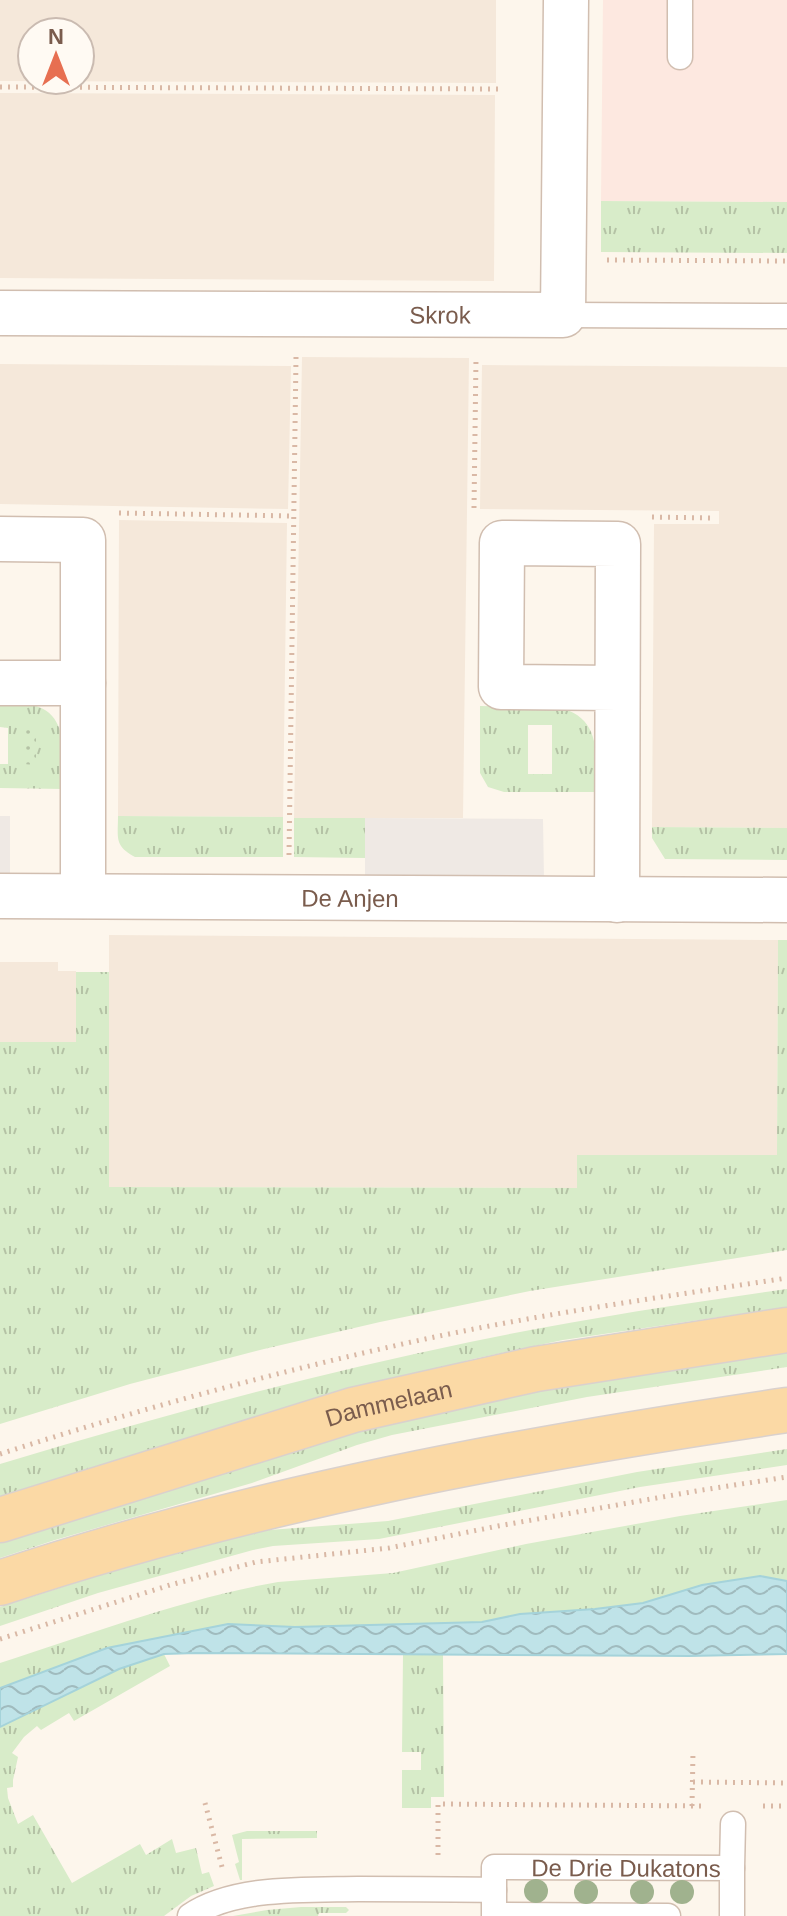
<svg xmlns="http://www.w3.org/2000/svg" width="787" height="1916" font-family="Arial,sans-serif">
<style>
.residential{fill:#f5e8da;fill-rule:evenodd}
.commercial{fill:#fde8e0}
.industrial{fill:#efe9e4}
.grass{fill:url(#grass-tufts);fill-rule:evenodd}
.park{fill:url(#park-dots)}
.water{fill:url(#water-waves);stroke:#a5d3da;stroke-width:2}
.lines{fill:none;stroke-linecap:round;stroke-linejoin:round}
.lane-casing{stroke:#d1beb0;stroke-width:27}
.street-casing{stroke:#d1beb0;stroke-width:47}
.primary-casing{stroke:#dad1cd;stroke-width:47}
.path{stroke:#d9b8a5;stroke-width:5;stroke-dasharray:2 6;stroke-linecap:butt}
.lane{stroke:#fff;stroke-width:24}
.street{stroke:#fff;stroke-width:44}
.primary{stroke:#fbd9a5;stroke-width:44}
.tree{fill:#a0b28e}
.labels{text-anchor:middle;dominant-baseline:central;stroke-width:6;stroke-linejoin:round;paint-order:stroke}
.street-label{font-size:24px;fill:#7a5c4d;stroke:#fffaf3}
</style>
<defs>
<pattern id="grass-tufts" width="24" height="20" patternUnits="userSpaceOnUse" patternTransform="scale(2)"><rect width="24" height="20" fill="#d8ecc9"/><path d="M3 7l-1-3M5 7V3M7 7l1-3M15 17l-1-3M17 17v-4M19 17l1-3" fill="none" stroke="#b4c2a5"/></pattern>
<pattern id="park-dots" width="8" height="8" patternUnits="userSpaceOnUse" patternTransform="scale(2)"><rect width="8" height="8" fill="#d8ecc9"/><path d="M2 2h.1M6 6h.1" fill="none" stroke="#b4c2a5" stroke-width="1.8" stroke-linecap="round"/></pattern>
<pattern id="water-waves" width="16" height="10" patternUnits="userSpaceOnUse" patternTransform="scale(2)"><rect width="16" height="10" fill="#bfe3e8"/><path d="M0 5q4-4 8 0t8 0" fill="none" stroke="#a0bbbe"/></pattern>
</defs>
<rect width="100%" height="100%" fill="#fdf6ec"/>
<path class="residential" d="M0,0h496v83l-496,-2zM32,32h48v48h-48z
M0,93l495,2 -1,186 -494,-3z
M302,357l167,1 -6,460h-169z
M0,364l291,2 -3,143 -288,-5z
M482,365l305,2v461l-135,-1 2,-303h65v-13l-239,-2z
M119,520l168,3 -4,294 -165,-1z
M109,935l669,5 -1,215h-199l-1,33 -468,-1z
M0,962h58v9h18v72l-76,-1z"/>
<path class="commercial" d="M603,0h184v202l-186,-1z"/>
<path class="industrial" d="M0,816h10v60h-10z
M365,818l178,1 1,60h-179z"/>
<path class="grass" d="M601,201l186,1v51l-186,-1z
M0,704c13,0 27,-2 39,3 31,12 24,55 24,82l-63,-1v-24h8v-36l-8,-1z
M480,706l77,1c46,10 39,49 39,85h-92l-16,-5 -8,-14zM528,725h24v49h-24z
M118,816l165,1v40h-148c-21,-11 -17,-19 -17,-41z
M294,818h71v40l-71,-1z
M652,827l135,1v32l-122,-1 -13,-21z
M778,940h9v310l-257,41 -150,31 -116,27 -134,35 -130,40v-382h76v-70h33v215l468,1v-33h200z
M787,1289v18l-224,33 -90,19 -220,60 -253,77v-32c155,-47 311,-89 470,-122 105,-22 211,-38 317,-53z
M787,1350v17l-200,30 -195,38 -35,10 -105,38 -197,57 -55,18v-16l188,-59 210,-63 196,-40z
M787,1449v16l-147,22 -261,52 -106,7 -20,4 -155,43 -98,33v-19l131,-42 125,-34 132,-10 249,-49z
M787,1500v81l-27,-5 -58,9 -59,18 -48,6 -75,5 -38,8 -187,5 -67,-3 -228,64v-25c90,-29 185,-65 278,-81l115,-9 133,-29 154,-28z
M164,1654l6,12 -96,55 -5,-8 -28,17 -4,-4 -13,11 -12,16 6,4 -5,23v7l-6,1 1,10 10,26 15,-9 39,68 68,-39 6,11 26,-16 4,14 20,-5 6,26 7,-2 5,14 -23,10 -27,20h-164v-189l119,-58z
M403,1654h40l1,143h-13v11h-29v-38h19v-18h-19z
M247,1831h70v7l-75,1v41h-2l-5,-16 4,-2 -7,-27z
M301,1907h45l3,3 -3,3h-27l-1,3h-85l34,-6z"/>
<path class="park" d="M24,727l12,1v37l-13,-1z"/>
<path class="water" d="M760,1576l27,5v73l-98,2 -493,-3 -32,1 -45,15 -119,58v-39l107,-40 121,-24 67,3 187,-5 38,-8 75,-5 48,-6 59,-18z"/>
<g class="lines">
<g class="lane-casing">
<g id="lane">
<path d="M680,57v-57"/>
<path d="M563,315l224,1"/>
<path d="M732,1868l1,-44"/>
<path d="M190,1916c44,-30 117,-26 168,-27 45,0 91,0 136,1"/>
<path id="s1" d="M668,1916l-174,-1v-48l238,1v48"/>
</g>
</g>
<g class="street-casing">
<g id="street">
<path id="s2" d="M0,313l563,2 3,-315"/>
<path d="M0,539l83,1v356"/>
<path d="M0,683h83"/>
<path id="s3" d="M0,896l787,4"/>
<path d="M617,900l1,-356 -116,-1 -1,144 116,1"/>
</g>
</g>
<g class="primary-casing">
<g id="primary">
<path id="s4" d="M0,1520l353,-110 183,-41 251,-39"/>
<path d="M0,1583c255,-85 521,-134 787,-173"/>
</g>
</g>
<path class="path" d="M0,87l501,2
M607,260l180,1
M474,508l2,-150
M119,513l175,3
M652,517l62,1
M289,855l7,-498
M0,1454c136,-44 276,-82 416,-113 123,-27 247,-44 371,-63
M0,1639l170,-54 86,-23 133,-14 109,-22 204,-36 85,-13
M693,1782l94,1
M205,1803l17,64
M692,1806l1,-54
M763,1806h24
M438,1855v-51l267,2"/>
<use href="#lane" class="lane"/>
<use href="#street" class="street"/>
<use href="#primary" class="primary"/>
</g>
<g class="tree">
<circle cx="536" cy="1891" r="12"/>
<circle cx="586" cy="1892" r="12"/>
<circle cx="642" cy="1892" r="12"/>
<circle cx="682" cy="1892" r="12"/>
</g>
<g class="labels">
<g class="street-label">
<text stroke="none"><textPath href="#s2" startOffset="440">Skrok</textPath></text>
<text stroke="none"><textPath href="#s3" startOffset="350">De Anjen</textPath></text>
<text stroke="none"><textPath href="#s4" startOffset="406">Dammelaan</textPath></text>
<text stroke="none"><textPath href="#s1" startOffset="354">De Drie Dukatons</textPath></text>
</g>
</g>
<g transform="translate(56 56)"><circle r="38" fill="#fffaf3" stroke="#cabbb1" stroke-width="2"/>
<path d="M0-6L14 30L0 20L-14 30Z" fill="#e76f51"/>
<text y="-12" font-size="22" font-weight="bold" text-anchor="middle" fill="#7a5c4d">N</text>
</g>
</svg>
